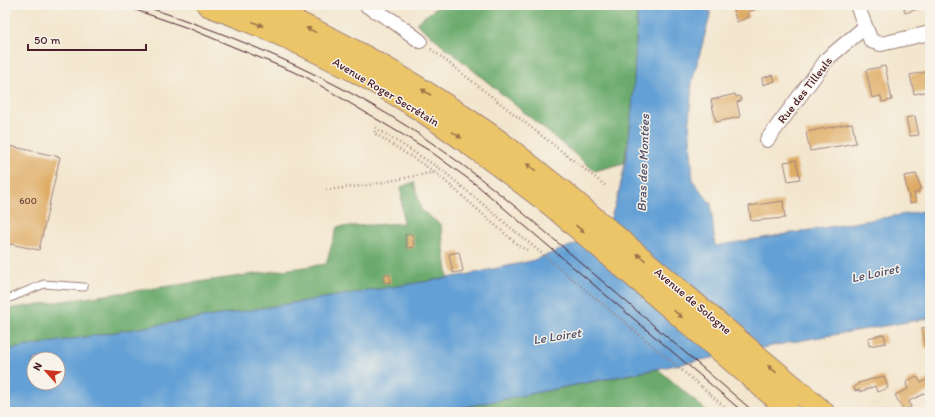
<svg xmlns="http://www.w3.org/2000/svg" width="935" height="417" font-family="Itim,sans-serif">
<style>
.forest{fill:#6baa6c;stroke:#5a644c}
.water{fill:#64a0d5;stroke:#576080;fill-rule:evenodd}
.building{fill:#dfac65}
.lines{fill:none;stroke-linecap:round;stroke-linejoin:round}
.service-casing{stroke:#9e827c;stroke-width:9}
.minor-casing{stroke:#9e827c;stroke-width:16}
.primary-casing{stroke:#9e827c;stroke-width:24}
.path{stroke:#9e827c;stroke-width:2.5;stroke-dasharray:1 3;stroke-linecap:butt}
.service{stroke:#fff;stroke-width:7}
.minor{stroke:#fff;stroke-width:14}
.primary{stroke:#ecc569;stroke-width:22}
.tram{stroke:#4a1f2b;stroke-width:1}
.primary-bridge-casing{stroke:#9e827c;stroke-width:24;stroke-linecap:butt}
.path-bridge{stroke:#9e827c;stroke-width:2.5;stroke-dasharray:1 3;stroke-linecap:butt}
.primary-bridge{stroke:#ecc569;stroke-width:22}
.oneway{fill:#9b724a}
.labels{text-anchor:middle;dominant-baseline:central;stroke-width:3;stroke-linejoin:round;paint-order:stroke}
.number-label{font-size:10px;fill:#6f423a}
.street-label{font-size:12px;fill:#4a1f2b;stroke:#f7f3e8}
.water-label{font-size:13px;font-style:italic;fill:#54536f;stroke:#f7f3e8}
</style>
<rect width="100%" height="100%" fill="#f7f3e8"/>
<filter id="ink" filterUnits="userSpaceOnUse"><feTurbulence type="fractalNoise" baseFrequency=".025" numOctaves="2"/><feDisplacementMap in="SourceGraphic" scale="8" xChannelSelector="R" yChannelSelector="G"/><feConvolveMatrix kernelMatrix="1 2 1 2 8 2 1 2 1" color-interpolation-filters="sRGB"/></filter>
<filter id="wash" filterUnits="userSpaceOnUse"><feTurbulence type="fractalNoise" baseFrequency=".012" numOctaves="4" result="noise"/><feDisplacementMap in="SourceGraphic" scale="16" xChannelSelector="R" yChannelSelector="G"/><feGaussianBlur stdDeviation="0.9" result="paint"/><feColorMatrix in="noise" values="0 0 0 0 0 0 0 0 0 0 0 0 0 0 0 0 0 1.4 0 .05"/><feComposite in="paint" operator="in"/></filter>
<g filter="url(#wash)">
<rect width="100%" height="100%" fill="#f3e6ce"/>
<path class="forest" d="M440,5h198c-3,53 -3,106 -14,158l-29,8 -179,-148z
M414,182l7,28 20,15 7,53 -443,72 1,-41 320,-45 11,-37 66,-4 -2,-36z
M658,369l50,43h-269z"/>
<path class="water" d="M638,5h72v11l-18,66 -3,40 4,59 18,23 4,42 215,-36v108l-138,24 -353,70h-434v-62l460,-75 66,-14 74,-28c30,-72 28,-152 33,-228zM34,359h24v24h-24z"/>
<g id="blocks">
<path class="building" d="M742,5h16l1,3 -11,4 1,5 -12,5 -5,-14z
M903,5h17l1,3 -16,5z
M885,66l7,34 -10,2 -1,-6 -9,2 -6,-28z
M930,71v20l-16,3 -4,-19z
M773,75l2,6 -12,4 -1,-7z
M735,94l1,3 3,-1 2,2v3l-4,1 3,15 -24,5 -5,-22z
M915,116l4,19 -9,1 -4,-18z
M852,123l4,20 -46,8 -4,-19z
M5,145l55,12 -21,93 -34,-7z
M796,160l4,19 -12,2 -4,-19z
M916,174l5,14h-2v4l-5,1 2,9 -6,1 -6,-27z
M783,201l2,17 -34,3 -2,-15z
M412,234l2,13 -7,1 -2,-13z
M459,252l4,19 -10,2 -4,-19z
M389,274l2,8 -7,1 -1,-8z
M929,327l1,20 -5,1 -3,-20z
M884,334l2,9 -17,3 -1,-8z
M884,376l4,12 -11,4 -2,-6 -15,6v-2l-5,1 -1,-5 4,-1v-2z
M915,377l3,1 3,5 9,-5v13l-21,10 2,6 -8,3 -8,-15 13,-6 -2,-5 1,-3z"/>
</g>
</g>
<g filter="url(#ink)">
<use href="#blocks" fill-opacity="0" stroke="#9e827c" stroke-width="1"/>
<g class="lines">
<g class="service-casing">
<path id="service" d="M5,300l39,-16 40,3"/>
</g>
<g class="minor-casing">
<path id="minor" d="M366,5l27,16 27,20
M857,5l14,36 10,3 49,-11
M767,140l61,-82 37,-31"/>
</g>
<g class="primary-casing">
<path id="primary" d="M208,5c70,26 138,58 202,98 48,31 94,66 140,101
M257,5c79,32 153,75 223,123 29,19 55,42 82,63
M802,394l21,18"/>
</g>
<path class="path" d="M431,49l175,137
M435,172l85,75 8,3
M326,190l43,-5 66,-13 -61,-39 2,-5 66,42 74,62
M702,387l28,25"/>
<use href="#service" class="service"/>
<use href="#minor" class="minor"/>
<use href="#primary" class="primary"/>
<path class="tram" d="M121,5l67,23 118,49 124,74 48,35 265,226
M140,5c107,34 211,80 302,145 51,36 98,77 145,118 56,48 111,96 167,144"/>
<g class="primary-bridge-casing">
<path id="primary-bridge" d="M562,191l240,203
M550,204l236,203"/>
</g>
<path class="path-bridge" d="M516,232l186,155"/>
<use href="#primary-bridge" class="primary-bridge"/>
</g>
<defs><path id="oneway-solid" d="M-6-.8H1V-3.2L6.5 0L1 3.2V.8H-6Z"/></defs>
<g class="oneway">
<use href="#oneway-solid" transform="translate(258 24) rotate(22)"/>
<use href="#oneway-solid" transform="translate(311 30) rotate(-154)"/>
<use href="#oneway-solid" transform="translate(426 92) rotate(-147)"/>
<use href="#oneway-solid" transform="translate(457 135) rotate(35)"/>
<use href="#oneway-solid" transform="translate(531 167) rotate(-142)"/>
<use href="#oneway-solid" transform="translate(580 229) rotate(41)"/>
<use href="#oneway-solid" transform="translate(641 257) rotate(-140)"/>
<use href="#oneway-solid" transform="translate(678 314) rotate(41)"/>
<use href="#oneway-solid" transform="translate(772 369) rotate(-140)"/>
</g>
</g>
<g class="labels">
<g class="number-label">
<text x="28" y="200">600</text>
</g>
<g class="street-label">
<text transform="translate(805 90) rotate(-52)">Rue des Tilleuls</text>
<text transform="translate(386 92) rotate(31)">Avenue Roger Secrétain</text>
<text transform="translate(693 301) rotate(40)">Avenue de Sologne</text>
</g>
<g class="water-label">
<text transform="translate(643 163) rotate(-88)">Bras des Montées</text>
<text transform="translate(875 273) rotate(-12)">Le Loiret</text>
<text transform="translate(557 336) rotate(-9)">Le Loiret</text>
</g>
</g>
<rect width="935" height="417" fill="none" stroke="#f7f3e8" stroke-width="20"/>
<g transform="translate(46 371) rotate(297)"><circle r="19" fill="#f7f3e8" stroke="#b29e9c"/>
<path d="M0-3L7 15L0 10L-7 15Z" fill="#c8321e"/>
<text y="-6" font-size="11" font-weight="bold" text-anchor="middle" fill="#4a1f2b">N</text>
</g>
<path d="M28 44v6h118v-6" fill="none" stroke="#4a1f2b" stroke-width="2"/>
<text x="34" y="44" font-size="12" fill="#4a1f2b" stroke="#f7f3e8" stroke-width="3" paint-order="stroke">50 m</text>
</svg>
